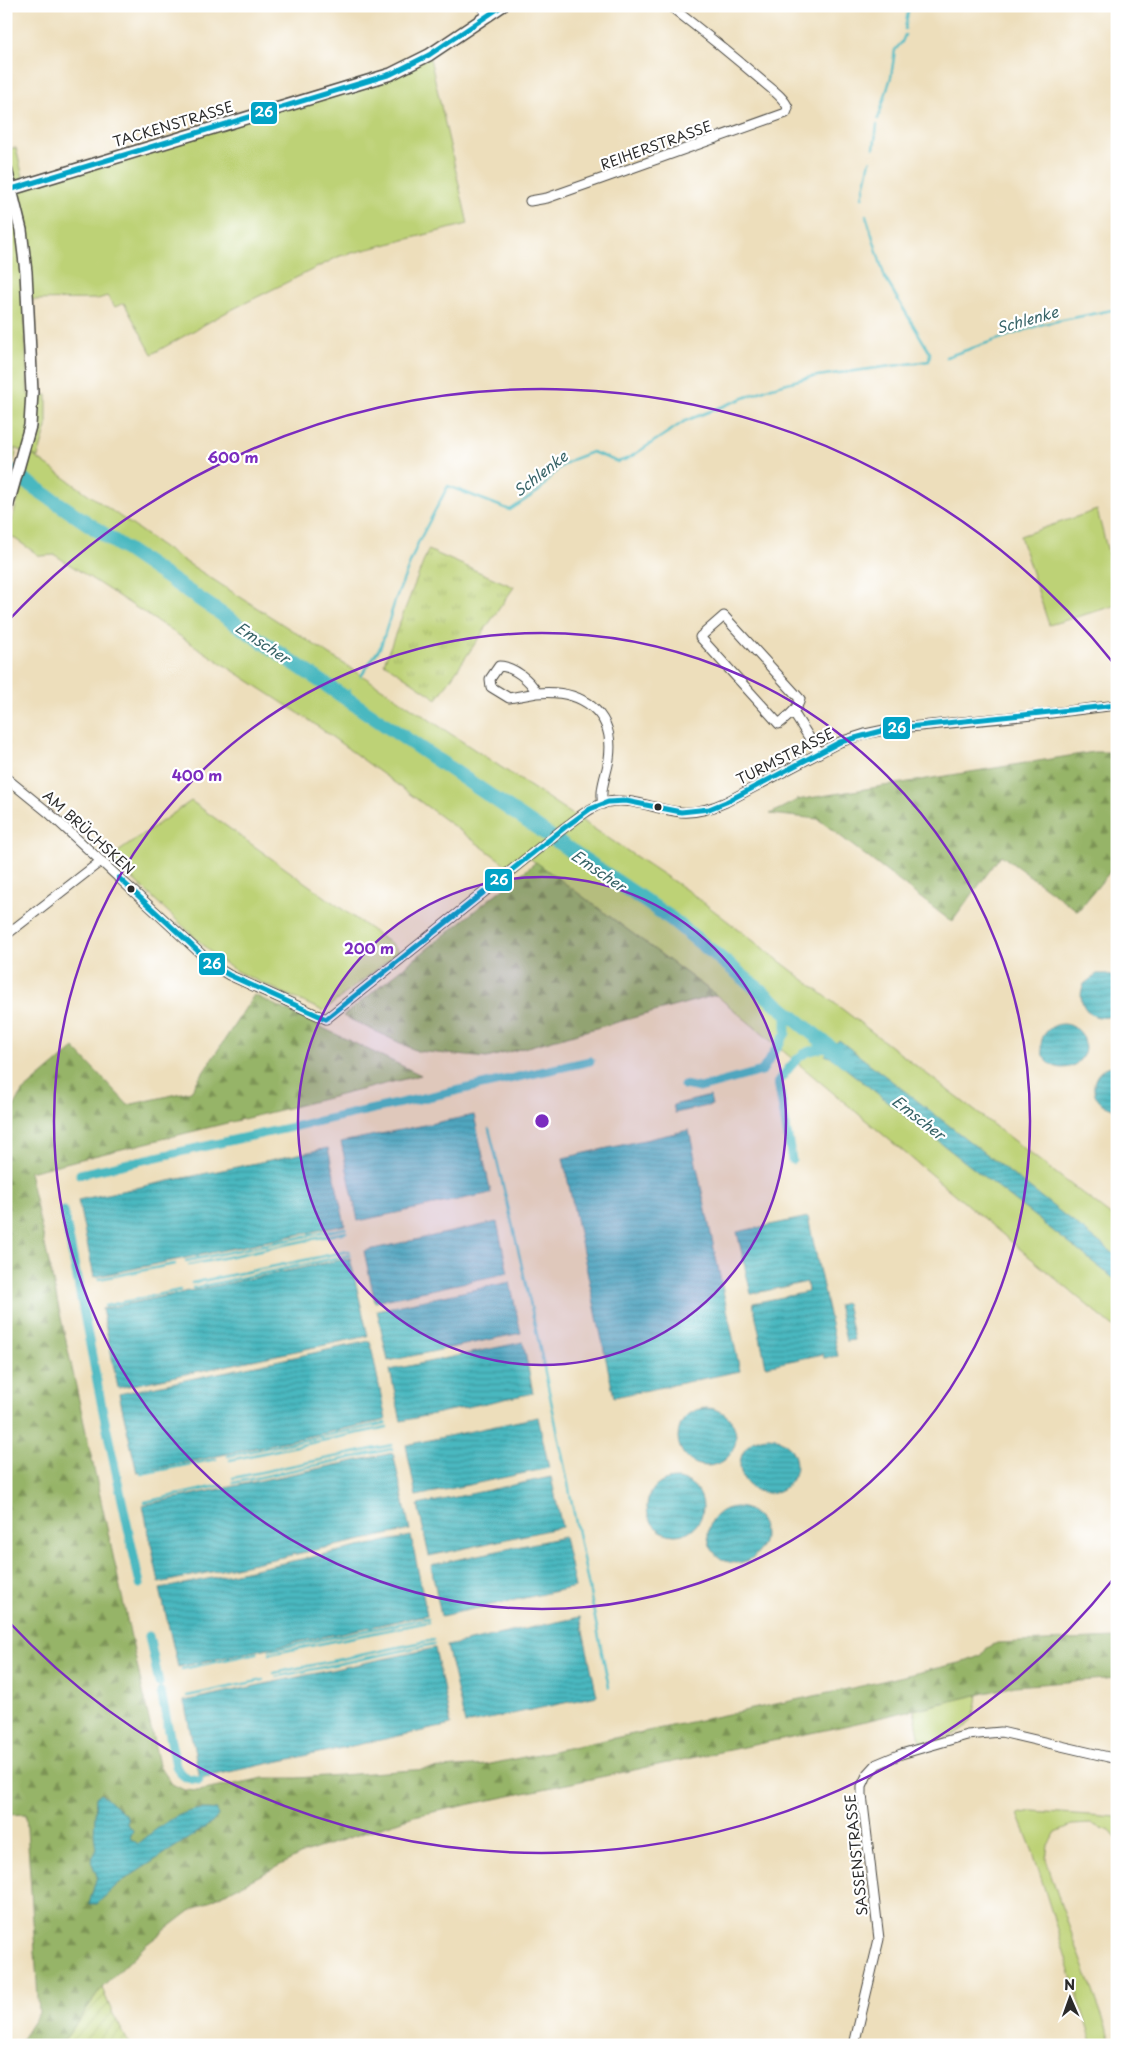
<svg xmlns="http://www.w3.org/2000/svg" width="1123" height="2051" font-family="'Playpen Sans',sans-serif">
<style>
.grass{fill:#bdd276;stroke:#747e50}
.forest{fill:url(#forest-firs);stroke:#607049}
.park{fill:url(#park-tufts);stroke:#747e50}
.garden{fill:url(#garden-furrows);stroke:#747e50}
.water{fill:url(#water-rules);stroke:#3a7276}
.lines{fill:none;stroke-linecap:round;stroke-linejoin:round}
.stream{stroke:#49b8c0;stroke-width:2.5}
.canal{stroke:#49b8c0;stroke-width:9}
.river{stroke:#49b8c0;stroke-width:15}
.street-casing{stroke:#484641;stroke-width:11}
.secondary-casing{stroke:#484641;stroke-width:14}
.street{stroke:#fff;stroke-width:9}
.secondary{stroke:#fff;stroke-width:11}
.bus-1-casing{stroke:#fff;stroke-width:9}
.bus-1{stroke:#02a3c6;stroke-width:5}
.ring{fill:none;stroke:#7b2cbf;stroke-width:2.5}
.bus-dot{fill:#2b2b2b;stroke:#fff;stroke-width:2}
.labels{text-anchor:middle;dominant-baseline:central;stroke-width:4.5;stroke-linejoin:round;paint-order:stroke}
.street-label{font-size:14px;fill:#2b2b2b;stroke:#fff}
.water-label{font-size:15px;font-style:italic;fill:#376367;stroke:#fff}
.centre{fill:#7b2cbf;stroke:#fff;stroke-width:2.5}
.ring-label{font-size:15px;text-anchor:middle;font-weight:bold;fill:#7b2cbf;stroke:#fff;stroke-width:4.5;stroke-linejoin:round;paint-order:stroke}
.line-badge{stroke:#fff;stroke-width:2}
.badge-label{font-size:14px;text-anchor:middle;font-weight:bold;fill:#fff}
</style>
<defs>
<pattern id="forest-firs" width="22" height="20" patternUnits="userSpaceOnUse" patternTransform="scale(1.25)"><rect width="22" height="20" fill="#96b467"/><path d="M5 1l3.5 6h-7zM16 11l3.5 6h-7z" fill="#7b9355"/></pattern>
<pattern id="park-tufts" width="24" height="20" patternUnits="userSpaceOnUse" patternTransform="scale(1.25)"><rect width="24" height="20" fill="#bdd276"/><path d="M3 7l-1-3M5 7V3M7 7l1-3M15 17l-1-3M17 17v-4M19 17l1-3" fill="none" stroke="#a3b466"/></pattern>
<pattern id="garden-furrows" width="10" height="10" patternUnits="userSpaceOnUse" patternTransform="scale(1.25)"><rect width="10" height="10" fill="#bdd276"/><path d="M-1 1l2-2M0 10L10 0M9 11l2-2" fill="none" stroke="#a3b466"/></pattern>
<pattern id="water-rules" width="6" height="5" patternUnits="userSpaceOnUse" patternTransform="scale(1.25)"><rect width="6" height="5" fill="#49b8c0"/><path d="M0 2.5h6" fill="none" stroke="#3d969c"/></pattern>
</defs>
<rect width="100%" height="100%" fill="#fff"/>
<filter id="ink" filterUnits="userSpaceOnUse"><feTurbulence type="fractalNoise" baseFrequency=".02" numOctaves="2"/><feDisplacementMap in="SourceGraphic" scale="10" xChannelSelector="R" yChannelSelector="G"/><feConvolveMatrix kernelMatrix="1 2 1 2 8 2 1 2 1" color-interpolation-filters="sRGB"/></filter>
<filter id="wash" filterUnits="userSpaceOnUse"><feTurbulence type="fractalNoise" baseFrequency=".0096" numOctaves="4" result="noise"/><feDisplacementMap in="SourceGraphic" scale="20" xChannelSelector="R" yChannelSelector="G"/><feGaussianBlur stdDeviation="1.12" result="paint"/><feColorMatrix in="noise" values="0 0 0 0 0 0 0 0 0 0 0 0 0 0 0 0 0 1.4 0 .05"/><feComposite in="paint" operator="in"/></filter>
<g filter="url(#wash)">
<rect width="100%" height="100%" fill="#eddebb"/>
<path class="grass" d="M430,58l38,166 -128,32 -115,57 -73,41 -28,-51 -9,4 -8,-11 -9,3 -74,1 4,95h19v32l-9,30 -24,-9 2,6 -10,32v-338h10l9,37z
M31,454l141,99 211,136 308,204 426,327v110l-401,-335 -192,-141 -16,12 -199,-146 -254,-165 -15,1 -32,-22z
M1097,510l20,77v18l-68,20 -29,-89z
M191,801l203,145 5,6 -76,59 -85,-39 -20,-13 -105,-99 5,-8z
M978,1694c-3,40 -25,42 -57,51l-7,-35z
M1032,1811l85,6v22l-7,-8 -19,-7 -19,1 -16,7 -8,13 -2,14 15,46 52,140h-20l-60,-193 -15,-38z"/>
<path class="forest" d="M1094,752h23v111l-39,48 -77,-56 -49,67 -134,-103 -48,-5 27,-14z
M536,862l180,133 -229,63 -70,-7 -74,-35z
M254,995l167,80 -392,97 130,593 13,19 12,6 15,1 65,-13h33l189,-13 371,-78 110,-26 15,-6 5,-7 10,-5 120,-5v40l-102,8 -171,40 -430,90 -110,37 -114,58 -43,33 -45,44 -41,57h-43l21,-32 -13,-199 -20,1v-693l16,-30 52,-44 54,57 63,-14z"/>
<path class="park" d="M428,550l86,37 -77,112 -53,-36z"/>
<path class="garden" d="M102,1988l10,24 18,33h-69z"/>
<path class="water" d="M1097,974h10l10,5v34c-21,14 -44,-7 -33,-29z
M1041 1046a22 22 0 1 1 44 0a22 22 0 1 1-44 0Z
M839,1040l278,216v25l-285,-223 -7,-3z
M1117,1065v44h-2c-29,-4 -28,-42 2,-44z
M710,1096l2,9 -37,8 -2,-8z
M474,1115l17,78 -133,28 -17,-79z
M689,1130l51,241 -126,26 -51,-239z
M328,1148l17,77 -251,52 -16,-77z
M808,1217l30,139 -14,2 -1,-4 -57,12 -13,-63 55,-11 -1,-10 -56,12 -14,-62z
M497,1222l11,51 -133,29 -11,-51z
M350,1258l18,78 -250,52 -16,-79z
M510,1282l11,51 -133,28 -11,-51z
M846,1303l8,37 -8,1 -8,-36z
M370,1341l16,79 -249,53 -18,-79z
M523,1342l10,51 -132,28 -11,-51z
M678 1437a29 29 0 1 1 58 0a29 29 0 1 1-58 0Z
M538,1417l11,51 -133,28 -10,-51z
M740 1465a28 28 0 1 1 56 0a28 28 0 1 1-56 0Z
M393,1453l17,77 -251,53 -16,-78z
M551,1477l11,50 -133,29 -11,-51z
M647 1507a28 28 0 1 1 56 0a28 28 0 1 1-56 0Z
M708 1535a28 28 0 1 1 56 0a28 28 0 1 1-56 0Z
M411,1536l16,79 -249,52 -18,-78z
M564,1537l11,50 -134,29 -10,-51z
M580,1617l17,79 -132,28 -18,-78z
M435,1648l16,77 -251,53 -16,-77z
M101,1793l26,23v8l6,6 -3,8 8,6c23,-19 47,-40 79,-34l1,6 -6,7 -94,61 -21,20h-8l8,-28 -6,-15 5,-10 -2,-18 2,-36z"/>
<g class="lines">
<path class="stream" d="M905,29l4,-23
M878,119l13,-42 4,-27 7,-8 3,-7
M874,148l3,-23
M862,198l8,-37
M946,357l97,-33 74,-15
M361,676l20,-30 14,-45 23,-58 30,-57 62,24 29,-19 19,-22 13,-9 21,-8 26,10 11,-4 56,-37 87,-34 38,-10 119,-16 1,-8 -45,-75 -19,-63
M345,697l5,-7
M489,1129c47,184 82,372 120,558
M186,1261l160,-33
M189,1265l157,-33
M99,1279l76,-15
M192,1283l157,-32
M193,1288l157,-33
M105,1306l75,-16
M228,1456l158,-33
M230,1460l157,-33
M141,1474l75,-15
M233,1478l159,-33
M233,1483l159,-34
M145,1502l77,-17
M270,1650l158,-32
M270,1654l158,-32
M182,1669l75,-16
M274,1673l159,-33
M276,1677l158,-33
M187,1696l76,-16"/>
<path class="canal" d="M684,1085l16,3 62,-17 24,-38v-20
M792,1160l-14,-78c19,-23 21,-33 53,-34
M80,1174l510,-113
M64,1211l38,196 38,177
M149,1636l10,47
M161,1692l15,74c5,11 11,13 23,14"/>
<path class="river" d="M6,468l663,449 178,144"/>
</g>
</g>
<g filter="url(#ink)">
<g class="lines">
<g class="street-casing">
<path id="street" d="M481,6l8,10
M530,201l17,-3 54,-19 185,-66 2,-5c-4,-11 -18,-20 -27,-28 -29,-25 -60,-50 -91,-74
M724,616l76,83c-3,12 -12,17 -21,25l-79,-87z
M537,693l-28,5 -18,-11 -1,-8 9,-13c14,0 31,14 38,27 43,-4 79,18 72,66 -2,15 -10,30 -6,45
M793,712l26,41
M6,778l43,35 165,153 15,9 97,44 238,-191c14,-10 27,-22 44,-26 25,-5 48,8 73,10 16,1 30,-3 45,-10l114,-60 25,-8 24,-5 154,-15 74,-9
M6,935l95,-74
M854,2045l25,-106 -17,-144v-9l5,-11 10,-11 24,-10 66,-19 34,-3 116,27"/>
</g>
<g class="secondary-casing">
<path id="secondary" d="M6,169l15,61 5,42 6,120 -2,34 -24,85
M12,189l379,-115 38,-19 73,-49"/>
</g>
<use href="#street" class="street"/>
<use href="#secondary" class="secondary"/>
<g class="bus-1-casing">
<path id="bus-1" d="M12,189l379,-115 38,-19 73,-49
M119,878l95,88 15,9 97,44
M326,1019l238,-191 26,-19 18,-7 18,-1 55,11 28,-3 17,-7 114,-60 49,-13 228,-24"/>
</g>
<use href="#bus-1" class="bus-1"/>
</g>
</g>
<circle cx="542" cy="1121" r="244" fill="#7b2cbf" fill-opacity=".12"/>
<g class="ring">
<circle cx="542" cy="1121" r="244"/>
<circle cx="542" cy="1121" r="488"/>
<path d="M1115 1577A732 732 0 0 1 7 1620M7 622A732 732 0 0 1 1115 665"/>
</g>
<g class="bus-dot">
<circle cx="658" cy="807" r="4.5"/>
<circle cx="131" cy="889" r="4.5"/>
</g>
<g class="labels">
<g class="street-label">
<text transform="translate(173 124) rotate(-17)">TACKENSTRASSE</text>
<text transform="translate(656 145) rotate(-20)">REIHERSTRASSE</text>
<text transform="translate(785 756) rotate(-27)">TURMSTRASSE</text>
<text transform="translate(89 832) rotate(42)">AM BRÜCHSKEN</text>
<text transform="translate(856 1855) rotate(-96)">SASSENSTRASSE</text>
</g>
<g class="water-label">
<text transform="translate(1027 319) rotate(-16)">Schlenke</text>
<text transform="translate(540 473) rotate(-38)">Schlenke</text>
<text transform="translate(263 642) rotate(34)">Emscher</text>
<text transform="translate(599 870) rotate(34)">Emscher</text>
<text transform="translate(919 1117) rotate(38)">Emscher</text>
</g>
</g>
<circle cx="542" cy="1121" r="8" class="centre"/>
<g class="ring-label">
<text x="233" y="463">600 m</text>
<text x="197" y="781">400 m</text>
<text x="369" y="954">200 m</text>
</g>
<g class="line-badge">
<rect x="250" y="101" width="28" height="24" rx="5" fill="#02a3c6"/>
<rect x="882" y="716" width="29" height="24" rx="5" fill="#02a3c6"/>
<rect x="484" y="868" width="29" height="24" rx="5" fill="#02a3c6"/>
<rect x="198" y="952" width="28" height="24" rx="5" fill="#02a3c6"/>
</g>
<g class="badge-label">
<text x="264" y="117">26</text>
<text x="897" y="733">26</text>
<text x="499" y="885">26</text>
<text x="212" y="969">26</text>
</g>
<rect width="1123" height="2051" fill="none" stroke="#fff" stroke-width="25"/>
<g transform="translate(1070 1998) rotate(358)" stroke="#ffffff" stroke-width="4" paint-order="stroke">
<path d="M0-4L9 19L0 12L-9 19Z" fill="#2b2b2b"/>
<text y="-8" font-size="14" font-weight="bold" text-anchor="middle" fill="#2b2b2b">N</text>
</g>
</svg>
